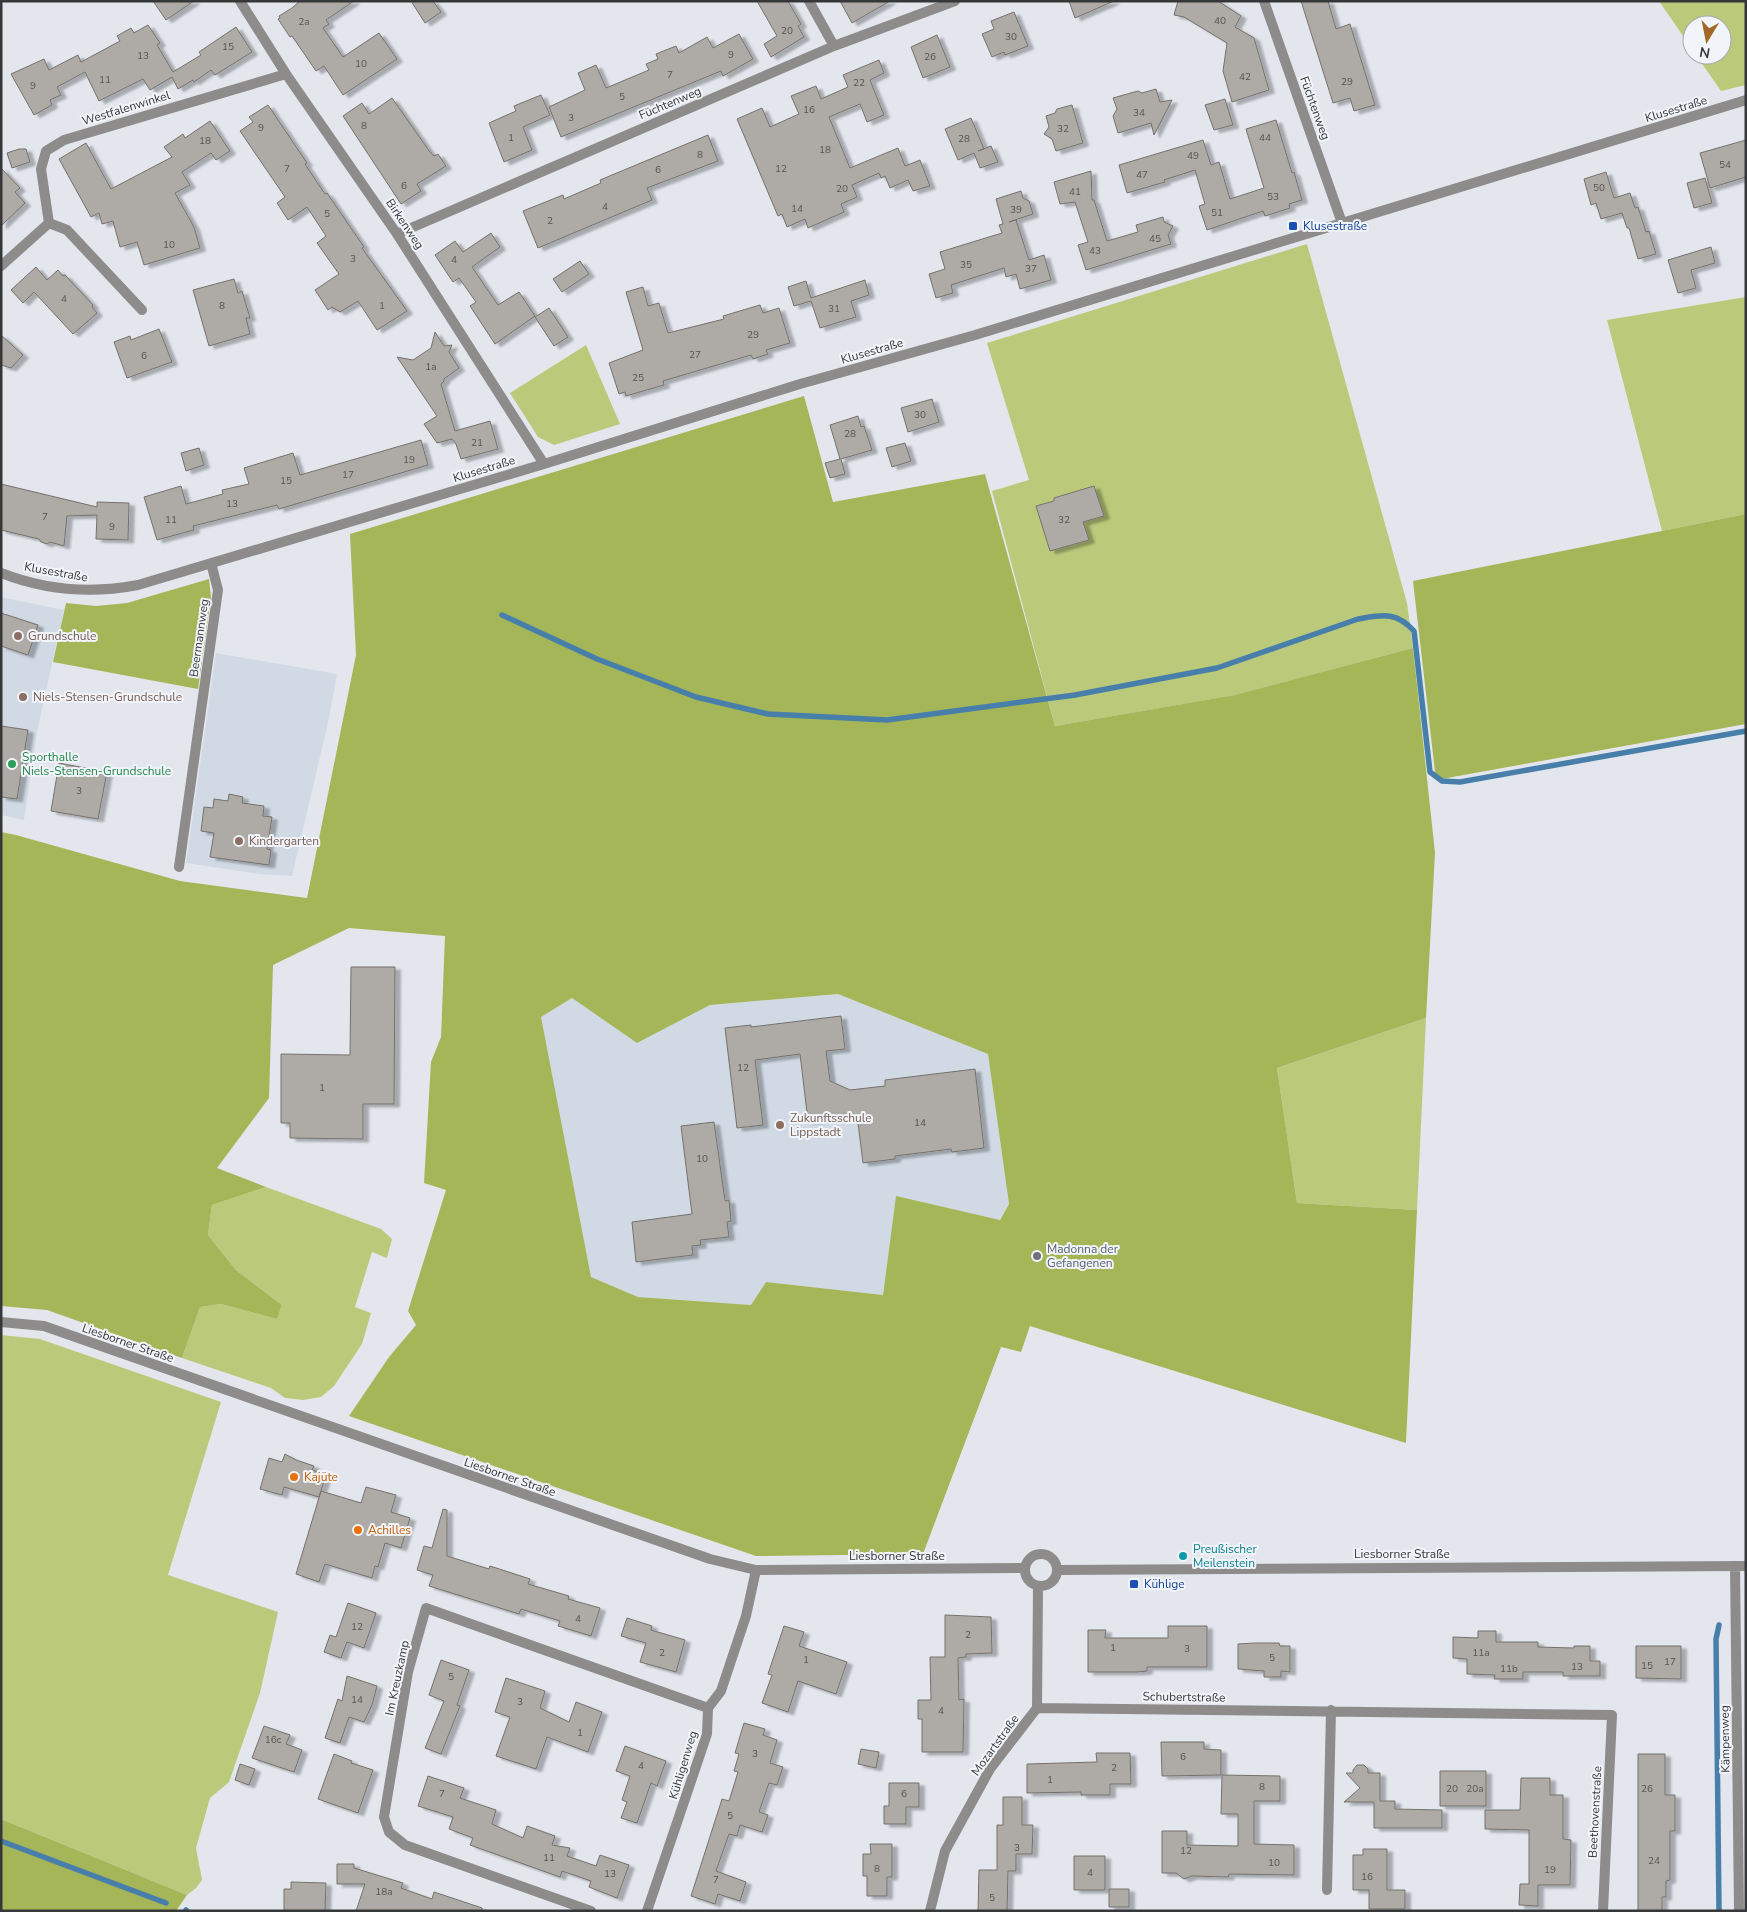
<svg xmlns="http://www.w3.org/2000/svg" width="1747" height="1912" font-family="'Nunito Sans',sans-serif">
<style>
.built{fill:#d1dae4}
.green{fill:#bac97a}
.forest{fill:#a5b659;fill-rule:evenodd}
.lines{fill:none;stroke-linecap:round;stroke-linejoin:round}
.stream{stroke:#487faa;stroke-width:5.5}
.building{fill:#aeaaa6;stroke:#75716d;filter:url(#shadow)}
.street{stroke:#8e8b8b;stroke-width:10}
.transit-dot{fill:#1a4fb4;stroke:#f1f5fa;stroke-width:2}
.education-dot{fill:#8d6e63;stroke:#f1f5fa;stroke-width:2}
.leisure-dot{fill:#2e9e5b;stroke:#f1f5fa;stroke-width:2}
.worship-dot{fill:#6b7280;stroke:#f1f5fa;stroke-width:2}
.food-dot{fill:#e8710a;stroke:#f1f5fa;stroke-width:2}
.culture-dot{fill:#0f9aa8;stroke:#f1f5fa;stroke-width:2}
.labels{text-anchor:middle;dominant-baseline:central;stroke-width:4;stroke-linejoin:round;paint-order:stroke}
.number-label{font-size:10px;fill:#545454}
.street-label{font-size:12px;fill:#363739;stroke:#f1f5fa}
.transit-label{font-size:12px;fill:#164399;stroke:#f1f5fa;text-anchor:start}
.education-label{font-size:12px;fill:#785e54;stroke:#f1f5fa;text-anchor:start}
.leisure-label{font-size:12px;fill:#27864d;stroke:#f1f5fa;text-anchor:start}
.worship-label{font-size:12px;fill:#5b616d;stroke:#f1f5fa;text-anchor:start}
.food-label{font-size:12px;fill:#c56008;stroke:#f1f5fa;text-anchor:start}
.culture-label{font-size:12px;fill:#0d838f;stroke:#f1f5fa;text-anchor:start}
</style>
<defs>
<filter id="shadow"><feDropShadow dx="5.5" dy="3" stdDeviation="1" flood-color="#0004"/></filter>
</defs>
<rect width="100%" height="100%" fill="#e3e7ed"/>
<path class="built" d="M1,597l63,13 -27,122 -13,88 -23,-5z
M216,653l121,21 -9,49 -36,153 -33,-2 -73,-11z
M838,994l150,60 21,150 -10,16 -103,-23 -13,98 -117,-13 -15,23 -113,-8 -47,-20 -51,-260 32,-19 65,45 73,-38z"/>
<path class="green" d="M1659,1h87v84l-25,6 -25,-36h26v-30h-30v24z
M1307,244l100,359 6,45 -177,47 -181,31 -63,-235 37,-11 -42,-137z
M1746,297v217l-84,17 -55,-211z
M586,345l34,79 -66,21 -16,-8 -28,-44z
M1426,1018l-9,192 -120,-7 -20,-135z
M266,1187l115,42 11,10 -5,19 -15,-6 -17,55 16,6 -9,31 -28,42 -13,11 -18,3 -18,-2 -14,-10 -89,-30 18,-51 21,-3 56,15 5,-14 -46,-35 -28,-35 4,-30z
M1,1335l39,4 181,63 -53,173 110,37 -18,81 -31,89 -19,16 -14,50 6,32 -6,8 -9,7 -186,-76z"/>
<path class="forest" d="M804,396l29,106 152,-28 70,252 180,-31 178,-47 22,205 -9,165 -149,50 20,135 120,7 -11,233 -376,-117 -9,26 -20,-5 -78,207 -167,2 -407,-140 40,-59 27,-32 -8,-14 38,-121 -22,-7 7,-121 10,-25 4,-101 -96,-8 -76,37 -4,133 -52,70 49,19 -54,18 -4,30 28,35 46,35 -5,14 -56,-15 -21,3 -18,51 -135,-48 -46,-4v-474l15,3 164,46 127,17 49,-243 -6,-121zM838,994l150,60 21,150 -9,16 -104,-24 -13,99 -117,-13 -15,23 -113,-8 -47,-20 -50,-260 31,-19 65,45 73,-38z
M1746,514v210l-310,56 -23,-199z
M209,579l2,18 -13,92 -145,-27 13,-59 30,3 31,-3z
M1,1819l186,76 -11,16h-175z"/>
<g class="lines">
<path class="stream" d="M502,615l95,44 99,38 72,17 119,6 188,-25 142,-27 141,-49c24,-4 38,-8 56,12l16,141 12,9 18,1 286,-51
M1,1841l165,62
M186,1910l1,1
M1719,1911l-3,-272 3,-14"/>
</g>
<path class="building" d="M153,1h41l-28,19z
M300,1h54l-28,19 3,4 -6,4 20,29 36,-24 18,26 -54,36 -19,-29 -8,5 -24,-35 -2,1 -12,-18 2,-1 -1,-2 13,-8z
M411,1h22l8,11 -16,11z
M757,1h31l13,23 -3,2 6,11 -33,20 -7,-13 13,-8z
M840,1h50l-38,22z
M1069,1h45l-39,17z
M1178,1h40l23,15 -6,11 19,11 15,52 -37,12 -9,-31 4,-28 -43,-26 -10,-2z
M1301,1h27l8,28 14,-5 25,81 -21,6 -4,-13 -17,5z
M1014,12l14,34 -23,9 -1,-3 -12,5 -10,-23 12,-5 -3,-8z
M148,25l12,18 -3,2 16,27 28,-17 -2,-3 37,-25 16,25 -37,23 -4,-5 -17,12 -1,-2 -15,9 -6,-12 -22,13 -7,-11 -44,22 -14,-29 -28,15 4,8 -11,5 2,5 -18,10 -23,-41 33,-15 5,11 29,-15 3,7 39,-21 -3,-5 14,-8 3,5z
M739,34l14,25 -30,17 -2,-5 -160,66 -12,-30 36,-17 -7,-17 18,-8 10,23 43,-18 -3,-6 12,-5 -2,-5 20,-8 3,7 28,-16 6,11z
M937,35l13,32 -27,11 -12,-31z
M879,60l5,13 -14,7 14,35 -17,7 -7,-18 -31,13 21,51 48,-20 7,18 15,-6 10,26 -17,5 -5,-11 -18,8 -5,-12 -4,2 -2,-5 -27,12 5,12 -16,7 3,8 -36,16 -3,-9 -18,8 -5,-13 -4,2 -41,-97 25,-11 8,19 29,-13 -8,-18 25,-10 5,13 27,-12 -5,-12z
M1156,89l4,13 12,-2 -18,35 -3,-12 -33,10 -5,-17 4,-7 -4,-11 25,-7 4,2z
M541,95l9,20 -27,12 9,23 -28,12 -15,-39 27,-12 -2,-5z
M392,98l38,54 4,4 4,-2 8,12 -29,18 4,7 -20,13 -58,-88 19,-13 7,11z
M1225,99l8,26 -19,5 -9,-25z
M268,105l39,58 -2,1 20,30 2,-1 37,54 -2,1 45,63 -30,19 -19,-29 -18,11 -8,-5 -4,3 -13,-20 24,-16 -22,-31 9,-7 -19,-29 -19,13 -11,-17 8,-6 -45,-66 13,-9 -4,-5z
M1072,105l11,38 -27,8 -4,-12 -8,-5 5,-7 -3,-11 9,-3 2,-4z
M971,118l13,31 -6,2 13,-5 7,16 -18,6 -6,-15 -16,7 -13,-31z
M1276,120l16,53 2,-1 8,28 -13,4 1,4 -25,8 -2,-5 -56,19 -8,-24 6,-2 -10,-34 -31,10 1,2 -38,11 -8,-28 84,-25 8,25 8,-3 11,37 34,-11 -18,-59z
M210,121l20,30 -14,9 -5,-7 -29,19 8,13 -15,8 19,34 6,21 -56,17 -7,-23 -17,5 -7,-26 -11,3 -3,-11 -8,4 -32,-58 27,-16 25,46 61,-32 -8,-10 19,-13 2,4z
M708,135l10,26 -71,27 5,12 -114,48 -15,-37 40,-16 1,4 37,-16 -1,-3z
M1746,140v37l-36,11 -10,-35z
M19,149h7l4,13 -18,6 -5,-15z
M1,168l19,20 -5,4 10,11 -24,23z
M1091,171l1,29h2l13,41 31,-9 -2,-7 27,-8 1,5 9,4 -5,9 3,9 -85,26 -8,-25 10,-3 -13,-40 -15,2 -6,-22z
M1606,172l8,26 16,-5 5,15 3,-1 8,25 3,-1 7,23 -18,5 -9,-31h-2l-5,-15 -21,6 -5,-16 -5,2 -7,-26z
M1705,178l7,25 -18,5 -7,-25z
M1021,191l2,7 6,3 4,13 -24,8 7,-2 13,40 15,-5 7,25 -31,9 -4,-15 -10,3 -2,-9 -53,17 2,8 -17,5 -7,-24 16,-5 -5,-17 62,-19 -3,-8 4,-1 -7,-25z
M491,233l9,14 -28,20 26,38 21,-13 16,24 -40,28 -25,-38 6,-4 -17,-24 -6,4 -18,-27 20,-14 8,11z
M1711,247l4,16 -24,7 5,18 -18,5 -10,-33z
M580,261l9,13 -27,18 -9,-13z
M36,267l11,13 11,-10 5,6 2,-1 28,30 -1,2 5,6 -24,21 -39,-42 -11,11 -12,-13z
M234,279l4,14 4,-2 8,27h-4l4,16 -41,12 -16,-56z
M865,280l4,15 -18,6 5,16 -36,11 -9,-27 -17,5 -6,-19 18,-6 5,17z
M643,287l5,19 11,-3 9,30 56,-14 -1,-3 37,-11 3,8 16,-5 11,35 -24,7 2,4 -15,5 -2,-4 -88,26 1,4 -38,11 -1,-4 -6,2 -10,-31 34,-13 -17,-58z
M549,308l19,29 -14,9 -19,-29z
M159,329l13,33 -45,16 -13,-36 16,-6 1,4z
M435,332l9,14 8,-1 -3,7 10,16 -15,11v2l-3,3 14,47 35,-10 8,28 -37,10 -5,-15 -4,-5 -15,4 -13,-19 13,-8 -40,-59 16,3 18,-12z
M1,335l22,20 -12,13 -10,-3z
M932,399l7,23 -31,10 -7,-24z
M858,416l3,11 3,-1 8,24 -31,9 4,15 -15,4 -5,-15 15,-4 -10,-34z
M421,440l7,25 -149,44 -2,-4 -84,21 1,4 -37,10 -13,-43 37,-11 5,18 37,-10 -1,-4 27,-6 -5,-16 49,-15 7,22z
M905,443l6,18 -19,6 -6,-19z
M199,448l5,17 -18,6 -5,-18z
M1,484l96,23v-5l32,1 -1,37 -32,-1 1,-24 -30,1 -3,30 -14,-4 -3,2 -6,-2 -2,-3 -38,-9z
M1094,486l10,30 -21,6 6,18 -39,11 -14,-45 18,-5v-3z
M1,613l37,12 -10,30 -27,-9z
M1,726l27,4 -11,69 -16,-2z
M59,763l48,9 -9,47 -47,-8z
M229,794l14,3 -1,6 22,3 -1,10 9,1 -5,32 4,1 -2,15 -59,-8 4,-24 -13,-2 3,-24 9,1 1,-9 14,2z
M351,967h44l-1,137h-31v35l-73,-1v-15h-9v-69l69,1z
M841,1016l4,33 -19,2 4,30 20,9 35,-4v-6l90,-11 9,79 -32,4 -1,-3 -56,7v3l-32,4 -6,-48 -49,6 -8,-67 -45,6 8,65 -26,3 -12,-100 26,-3v2z
M714,1122l11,79 4,-1 2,21 -4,1 2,15 -29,3 1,5 -9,1 1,9 -57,7 -4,-40 60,-8 -11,-88z
M285,1454l11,6 18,6 -2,4 14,5 -7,22 -35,-10 -2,8 -22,-6 9,-31 13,4z
M366,1487l30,8 -5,17 19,6 -9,30 -16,-5 -7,24 -3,-1 -3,12 -47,-14 -6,18 -23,-8 25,-83 40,12z
M443,1509l4,1v46l42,13 1,-3 40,13 -2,5 41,12 -1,3 32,9 -9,28 -33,-10 2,-5 -39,-12 -2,5 -90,-28 4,-11 -16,-5 7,-24 8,2z
M348,1603l28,10 -12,35 -17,-6 -6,16 -17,-6 6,-17 6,2z
M945,1615l46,2 1,36 -26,1v3l-8,1 1,42 5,-1 -1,53h-41v-33h-4v-19h13l-1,-43h15z
M627,1618l25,8 -1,4 34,10 -9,32 -36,-10 6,-19 -25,-7z
M784,1626l20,6 -5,14 48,16 -11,32 -38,-13 -10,31 -26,-9 10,-28 -4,-1z
M1168,1626h39v41h-60v4l-10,1h-49v-42h18l-1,8h63z
M1478,1631h18v11h42v5l36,1v-2h16v15h10v15h-37v-4h-40v7h-29l1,-4 -28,-1v-15l-14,-1v-21l25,1z
M1255,1643h24l1,3h10v26l-9,-1v6h-17v-6l-26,-2v-25z
M1636,1646h45v33l-45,-1z
M441,1660l28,10 -12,35 3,1 -19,48 -16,-6 19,-47 -15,-6z
M347,1676l30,10 -5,19 -8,17 -15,-5 -9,26 -15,-5 13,-39 4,2z
M506,1678l39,13 -5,17 29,14 7,-20 26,10 -14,40 -41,-15 -11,32 -40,-13 14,-39 -15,-5z
M744,1723l21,6 -2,6 14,5 -7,23 13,4 -6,18 -8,-2 -10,29 9,3 -6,17 -22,-7 -3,11 -8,-2 -13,37 30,11 -6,19 -22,-7 -3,10 -24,-8 31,-97 7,2 9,-29 -4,-1 5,-17 -4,-1z
M264,1726l26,9 -4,9 16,6 -8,22 -42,-14z
M1161,1742h43v7l17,1v25l-59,1z
M625,1746l41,15 -9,25 -6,-3 -14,40 -16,-5 6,-16 -5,-2 8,-24 -14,-5z
M861,1749l18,3 -3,16 -18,-4z
M1096,1753h34l1,31h-21v11h-29v-3l-54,1v-29l70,-2z
M334,1754l18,7 -1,2 22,7 -15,43 -40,-14z
M1638,1754h27v41h10v36h-5v49l-4,1v16h-4v14h-24z
M240,1764l15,5 -6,16 -14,-5z
M1357,1765h7l4,4v4h12v28h15v8l47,1v18h-68v-26h-30l16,-14 -14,-15h7v-3z
M1440,1771h46v35h-46z
M1222,1775l58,1v25h-26v43l40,1v30l-65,-1 -1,3 -36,-1 -8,3 -8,-6h-14v-42h25v14l51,1v-32h-17z
M428,1776l36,12 -4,10 36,12 -4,14 31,14 4,-12 28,10 -3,9 18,3 -3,8 29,10 4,-11 29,10 -12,33 -28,-11 2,-6 -29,-10 -2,6 -90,-32 3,-7 -24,-9 4,-12 -35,-11z
M1521,1778h29v17h13v44l8,1 -1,45h-32v21l-19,-1 1,-21h9v-54l-44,-1v-19h35z
M889,1783h30v24h-13v17h-22v-18h5z
M1003,1797h19v28h11l-1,29h-16v17h-8l-1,40h-29l1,-41h18v-45h6z
M870,1844h22v33h-5v19h-20v-20h-4v-22h8z
M1363,1849h24v41h18v19h-36v-19h-16v-35h10z
M1074,1856h31v34h-31z
M337,1864h17v4l49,15 -2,5 31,11 2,-7 48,16v3h-126l9,-27h-28z
M291,1882l35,1 -1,28h-41v-22h7z
M1109,1889h20v18h-20z"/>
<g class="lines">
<path class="street" d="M240,1l46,73 111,160 147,230
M809,1l25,45
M1264,1l78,222
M49,223l18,7 75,80
M397,234l437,-188 121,-45
M1,266l48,-43 -8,-54 5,-18 18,-11 222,-66
M1,573c46,18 90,21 137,12l406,-121 256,-80 175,-49 771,-235
M179,867l39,-277 -7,-27
M1,1322l43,4 666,233 46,11 269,-2
M1025 1570a16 16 0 1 1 32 0a16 16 0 1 1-32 0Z
M1735,1566l4,345
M1057,1570l689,-4
M1037,1708l575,7 -9,196
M1327,1890l4,-180
M591,1911l-186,-66 -16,-13 -5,-15 24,-145 18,-64 282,100
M647,1911l60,-177 1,-26 13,-17 25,-75 10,-46
M930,1911l15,-60 45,-82 47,-61 1,-122"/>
</g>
<g class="transit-dot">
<rect x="1288" y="221" width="10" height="10" rx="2.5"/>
<rect x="1129" y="1579" width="10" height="10" rx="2.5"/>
</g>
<g class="education-dot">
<circle cx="18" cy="636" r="5"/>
<circle cx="23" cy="697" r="5"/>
<circle cx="239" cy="841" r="5"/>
<circle cx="780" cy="1125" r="5"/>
</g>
<circle class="leisure-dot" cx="12" cy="764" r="5"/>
<circle class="worship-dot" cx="1037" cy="1256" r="5"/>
<g class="food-dot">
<circle cx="294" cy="1477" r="5"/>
<circle cx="358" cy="1530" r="5"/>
</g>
<circle class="culture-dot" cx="1183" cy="1556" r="5"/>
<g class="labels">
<g class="number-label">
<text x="1220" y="21">40</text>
<text x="304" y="22">2a</text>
<text x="787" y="31">20</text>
<text x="1011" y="37">30</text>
<text x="228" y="47">15</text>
<text x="731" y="55">9</text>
<text x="143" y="56">13</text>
<text x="930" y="57">26</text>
<text x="361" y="64">10</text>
<text x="670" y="75">7</text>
<text x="1245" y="77">42</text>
<text x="105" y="80">11</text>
<text x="1347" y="82">29</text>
<text x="859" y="83">22</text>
<text x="33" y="86">9</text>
<text x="622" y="97">5</text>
<text x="809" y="110">16</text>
<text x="1139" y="113">34</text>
<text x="571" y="118">3</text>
<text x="364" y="126">8</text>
<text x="261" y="128">9</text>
<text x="1063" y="129">32</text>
<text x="511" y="138">1</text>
<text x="1265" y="138">44</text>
<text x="964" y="139">28</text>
<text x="205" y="141">18</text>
<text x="825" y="150">18</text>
<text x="700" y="155">8</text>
<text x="1193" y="156">49</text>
<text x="1725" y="165">54</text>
<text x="287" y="169">7</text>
<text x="781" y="169">12</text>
<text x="658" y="170">6</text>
<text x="1142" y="175">47</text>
<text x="404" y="186">6</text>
<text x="1599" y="188">50</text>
<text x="842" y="189">20</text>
<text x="1075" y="192">41</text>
<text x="1273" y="197">53</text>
<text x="605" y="207">4</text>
<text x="797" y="209">14</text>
<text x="1016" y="210">39</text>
<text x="1217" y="213">51</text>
<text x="327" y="214">5</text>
<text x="550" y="221">2</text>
<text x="1155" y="239">45</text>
<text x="169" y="245">10</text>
<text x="1095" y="251">43</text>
<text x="353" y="259">3</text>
<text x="454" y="260">4</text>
<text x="966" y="265">35</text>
<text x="1031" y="269">37</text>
<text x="64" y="299">4</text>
<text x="222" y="306">8</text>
<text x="382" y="306">1</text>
<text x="834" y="309">31</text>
<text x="753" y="335">29</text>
<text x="695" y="355">27</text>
<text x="144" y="356">6</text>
<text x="431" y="367">1a</text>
<text x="638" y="378">25</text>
<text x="920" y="415">30</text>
<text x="850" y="434">28</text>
<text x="477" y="443">21</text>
<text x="409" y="460">19</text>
<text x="348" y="475">17</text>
<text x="286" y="481">15</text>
<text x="232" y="504">13</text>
<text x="45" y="517">7</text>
<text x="171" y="520">11</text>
<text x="1064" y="520">32</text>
<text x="112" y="527">9</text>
<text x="79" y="791">3</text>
<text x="743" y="1068">12</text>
<text x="322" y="1088">1</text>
<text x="920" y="1123">14</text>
<text x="702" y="1159">10</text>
<text x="578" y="1619">4</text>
<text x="357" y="1627">12</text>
<text x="968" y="1635">2</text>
<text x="1113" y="1648">1</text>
<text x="1187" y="1649">3</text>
<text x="662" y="1653">2</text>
<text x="1481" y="1653">11a</text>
<text x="1272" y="1658">5</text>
<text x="806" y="1660">1</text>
<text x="1670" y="1662">17</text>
<text x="1647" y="1666">15</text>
<text x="1577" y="1667">13</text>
<text x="1509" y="1669">11b</text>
<text x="451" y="1677">5</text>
<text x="357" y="1700">14</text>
<text x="520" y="1702">3</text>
<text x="941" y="1711">4</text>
<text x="580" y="1733">1</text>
<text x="273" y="1740">16c</text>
<text x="755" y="1754">3</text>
<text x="1183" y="1757">6</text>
<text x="641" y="1766">4</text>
<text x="1114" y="1768">2</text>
<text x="1050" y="1780">1</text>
<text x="1262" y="1787">8</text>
<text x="1452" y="1789">20</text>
<text x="1475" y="1789">20a</text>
<text x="1647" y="1789">26</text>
<text x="442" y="1794">7</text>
<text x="904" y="1794">6</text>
<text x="730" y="1816">5</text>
<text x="1017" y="1848">3</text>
<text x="1186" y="1851">12</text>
<text x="549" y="1858">11</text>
<text x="1654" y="1861">24</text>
<text x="1274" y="1863">10</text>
<text x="877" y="1869">8</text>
<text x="1550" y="1870">19</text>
<text x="1090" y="1873">4</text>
<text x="610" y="1874">13</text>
<text x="1367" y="1877">16</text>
<text x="716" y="1880">7</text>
<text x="384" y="1892">18a</text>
<text x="992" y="1898">5</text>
</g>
<g class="street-label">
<text transform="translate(670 103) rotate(-23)">Füchtenweg</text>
<text transform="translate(126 108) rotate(-17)">Westfalenwinkel</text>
<text transform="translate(1315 108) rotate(70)">Füchtenweg</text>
<text transform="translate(1676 109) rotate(-17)">Klusestraße</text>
<text transform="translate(405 224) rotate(56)">Birkenweg</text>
<text transform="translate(872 351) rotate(-16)">Klusestraße</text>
<text transform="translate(484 469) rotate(-17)">Klusestraße</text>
<text transform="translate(56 572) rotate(10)">Klusestraße</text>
<text transform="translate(199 638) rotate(-82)">Beermannweg</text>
<text transform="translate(128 1343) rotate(19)">Liesborner Straße</text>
<text transform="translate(510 1477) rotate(19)">Liesborner Straße</text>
<text x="1402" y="1554">Liesborner Straße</text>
<text x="897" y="1556">Liesborner Straße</text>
<text transform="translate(397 1678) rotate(-78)">Im Kreuzkamp</text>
<text transform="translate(1184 1697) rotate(1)">Schubertstraße</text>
<text transform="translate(1725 1739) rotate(-91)">Kämpenweg</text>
<text transform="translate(995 1745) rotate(-54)">Mozartstraße</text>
<text transform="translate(683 1765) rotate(-73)">Kühligenweg</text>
<text transform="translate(1595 1812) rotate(-87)">Beethovenstraße</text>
</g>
<g class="transit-label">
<text x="1303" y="226">Klusestraße</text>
<text x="1144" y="1584">Kühlige</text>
</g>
<g class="education-label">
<text x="28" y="636">Grundschule</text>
<text x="33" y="697">Niels-Stensen-Grundschule</text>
<text x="249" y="841">Kindergarten</text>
<text x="790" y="1118">Zukunftsschule<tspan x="790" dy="14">Lippstadt</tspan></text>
</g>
<g class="leisure-label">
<text x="22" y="757">Sporthalle<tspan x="22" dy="14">Niels-Stensen-Grundschule</tspan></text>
</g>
<g class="worship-label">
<text x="1047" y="1249">Madonna der<tspan x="1047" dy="14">Gefangenen</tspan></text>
</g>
<g class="food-label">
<text x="304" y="1477">Kajüte</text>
<text x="368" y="1530">Achilles</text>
</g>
<g class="culture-label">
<text x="1193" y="1549">Preußischer<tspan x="1193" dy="14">Meilenstein</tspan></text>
</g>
</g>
<rect width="1747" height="1912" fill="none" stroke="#363739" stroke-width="5"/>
<g transform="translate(1707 40) rotate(190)"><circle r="24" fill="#f1f5fa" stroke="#a6a9ad"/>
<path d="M0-4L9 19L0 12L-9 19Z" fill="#a26827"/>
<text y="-8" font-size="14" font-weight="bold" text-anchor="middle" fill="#363739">N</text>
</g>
</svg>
